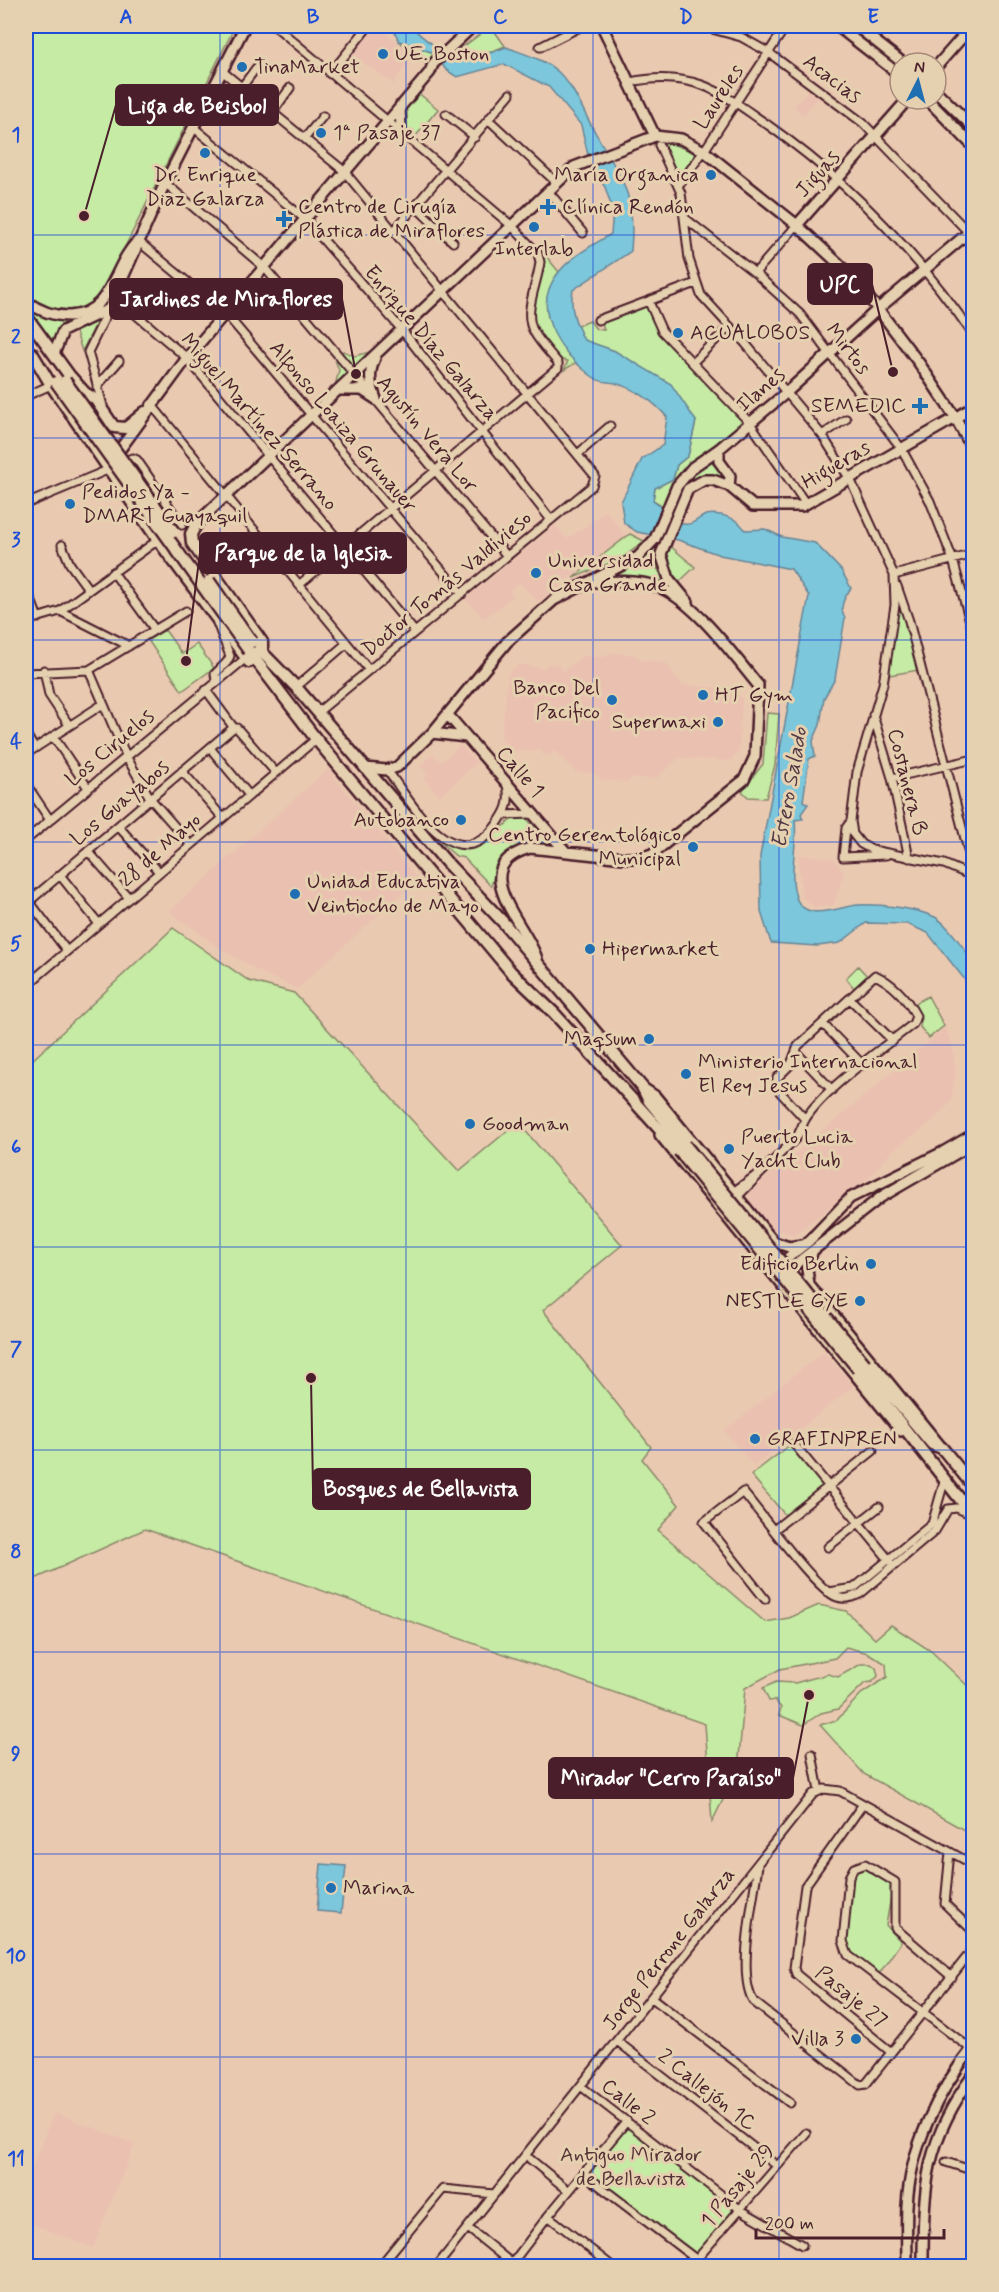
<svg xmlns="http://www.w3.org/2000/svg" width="999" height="2292" font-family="Mynerve,sans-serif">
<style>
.built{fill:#eac1b0}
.green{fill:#c6eba4;stroke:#888568;stroke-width:1.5}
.water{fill:#7bc7db;stroke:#678495;stroke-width:1.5}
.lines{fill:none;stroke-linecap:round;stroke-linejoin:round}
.street-casing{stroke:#4a1f2b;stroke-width:11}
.secondary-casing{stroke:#4a1f2b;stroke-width:14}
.primary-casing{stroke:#4a1f2b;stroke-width:15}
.street{stroke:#e5d0af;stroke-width:7}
.secondary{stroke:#e5d0af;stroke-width:9}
.primary{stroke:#e5d0af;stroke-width:10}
.primary-bridge-casing{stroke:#4a1f2b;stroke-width:15;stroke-linecap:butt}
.primary-bridge{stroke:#e5d0af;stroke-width:10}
.grid{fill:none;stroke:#1d4ed8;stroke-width:1.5;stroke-opacity:0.55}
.poi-dot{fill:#1f6fb2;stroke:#e5d0af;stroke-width:2}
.labels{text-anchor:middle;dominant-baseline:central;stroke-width:6;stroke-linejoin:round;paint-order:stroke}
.poi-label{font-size:21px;fill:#4a1f2b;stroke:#e5d0af;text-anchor:start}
.street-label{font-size:21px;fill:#4a1f2b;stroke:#e5d0af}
.park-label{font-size:21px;fill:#563337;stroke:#e5d0af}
.water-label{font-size:22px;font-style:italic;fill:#513845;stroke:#e5d0af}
.leader{fill:none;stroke:#4a1f2b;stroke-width:2}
.callout-dot{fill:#4a1f2b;stroke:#e5d0af;stroke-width:2}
.callout{fill:#4a1f2b;stroke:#4a1f2b;stroke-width:2}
.callout-label{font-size:22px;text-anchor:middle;font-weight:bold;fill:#fff}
.neatline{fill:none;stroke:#1d4ed8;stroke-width:2}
.grid-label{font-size:20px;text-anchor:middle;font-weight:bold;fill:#1d4ed8}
</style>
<rect width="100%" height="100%" fill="#eac9b1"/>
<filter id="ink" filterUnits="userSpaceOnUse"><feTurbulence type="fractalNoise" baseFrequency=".0167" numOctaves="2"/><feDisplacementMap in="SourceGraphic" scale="12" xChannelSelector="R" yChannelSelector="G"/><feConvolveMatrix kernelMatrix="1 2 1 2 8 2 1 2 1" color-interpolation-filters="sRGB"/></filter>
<g filter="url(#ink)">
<path class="built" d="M374,26h4l36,29 -21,29 -42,-31z
M808,90l10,8 -14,17 -10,-8z
M288,445l12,14 -12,12 -12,-15z
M606,511l20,25 -87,66 -20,-19 -10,8 4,5 -29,23 -19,-20 90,-74 12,14z
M611,652l24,3 6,5 25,3 17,22 50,4 9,9 -3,55 -9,8 -51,-3 -24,21 -22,-1 -6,4 -26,-2 -5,-6 -20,-2 -22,-21 -4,4 -8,-1 -2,-4 -4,2 -24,-1 -11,-12 7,-65 10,-10 26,4 5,-5 9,1 5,7 20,-15 22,1z
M460,745l17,18 -37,33 -17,-18 5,-4 -8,-8 13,-12 8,8z
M328,769l90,110 -121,110 -39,-18 -39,-23 -50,-37z
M798,854l36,5 10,13 -10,33 -19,3 -14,-11z
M946,1027l7,21 3,25 -5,29 -20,21 -38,27 -21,25 -78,60 -21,-6 -23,-26 -2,-10z
M823,1352l31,34 -100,80 -30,-35z
M54,2112l81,32 -42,104 -67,-26v-40z"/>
<path class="green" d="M26,26h209l-136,273c-22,17 -55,17 -73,-7z
M491,26l14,20c-14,6 -36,15 -50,7z
M399,41l35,12 -8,11z
M417,92l21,17 -23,28 -10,-9 -1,-20z
M662,140l36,14 -18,25z
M545,255l14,17 -3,4 10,77 11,9 -13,8 4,-9 -6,-1 -26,-28 -4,-17z
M648,305l12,26 86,88 -63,51 -11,15 -9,21 -10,-6 2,-12 18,-9 4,-14 11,-9 8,-35 -81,-70 -32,-11 -6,-14 13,-5 6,8 8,1 -2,-7z
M26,307c17,14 35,16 57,12l-23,8 -10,16z
M99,318l-17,33 -7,-22z
M343,351l12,5 18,-5 7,7 -16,38 -7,-3 -13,2 -9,-9 4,-16 -5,-13z
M713,459l13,18 -30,2 -18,15c5,-16 22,-26 35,-35z
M630,534l14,7 -20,16 -51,21z
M659,541l-2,27 13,21 -38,-11 -25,-1 37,-17z
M669,545l26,22 -17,16c-11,-13 -13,-22 -9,-38z
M899,592l20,78 -30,5z
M165,630l17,24 15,-10 17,24 -32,23 -34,-51z
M767,713l12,1 -4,51 -9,33 -18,-1 -6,-6 21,-27z
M526,818l26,28c-37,-3 -51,2 -61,40l-27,-28 -8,-2 -15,-13 26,4 29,-14 16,-14z
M173,928l76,53 45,12 165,178 59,-49 104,123 -79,65 108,137 -9,12 37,46 -21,25 107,92 24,-4 30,-13 27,6 29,28 16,-14 40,26 42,40v144l-109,-61 -44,-49 17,-5 24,-26 26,-17 -1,-13 -18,-11 -22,-6 -11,11 -55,11 -35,19 -7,81 -26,53 -7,-98 -560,-195 -119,54v-517z
M858,966l9,10 -13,12 -8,-10z
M928,996l16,30 -15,12 -9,-11 1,-8 -7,-15z
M790,1445l34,41 -38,30 -35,-41z
M861,1664h10l5,4 2,8 -6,6 -7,1 -27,26 -17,4 -18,12 -24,-10 2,-7 -6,-8 -6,1 -6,-13 13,-6 19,1 33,-9 10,3z
M865,1867l28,18 -7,40 15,17 -22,32 -27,-21 -6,-13 4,-62 6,-9z
M625,2121l110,87 -39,52 -114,-89z"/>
<path class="water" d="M392,26h20c9,12 31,27 48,31 14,3 33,-5 46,-10 16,6 37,12 50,23 18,15 27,42 39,62 27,48 41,60 36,119l-58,39c-4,18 3,34 11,50l31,11 56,33 25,37 -8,35 -11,9 -4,14 -18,9 -2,12c10,6 21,21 31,24 9,2 15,-7 22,-9 14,-3 32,3 39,15l20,-1 17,8 33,6 26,27 10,18c-6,9 -13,19 -6,30l-10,61 -11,19 -4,27 -7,16 2,15 -6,3 -6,42 5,3 -7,10 2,5 -8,1c3,25 -7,53 1,77 9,27 44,9 62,8 23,-1 56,3 77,12 12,6 31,34 38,45v28l-45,-57 -21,-9 -41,-1 -26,20 -22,3 -47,-3 -10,-31 -1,-56 49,-260 -18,-27 -71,-14 -42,-15 -41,-8 -13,-9 -3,-21 21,-43 21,-14 4,-28c-13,-15 -30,-27 -49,-33 -7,-3 -16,-1 -22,-5 -31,-21 -67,-66 -40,-103 12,-18 37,-31 55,-42l2,-23 -8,-24 -14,-19 -10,-43 -32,-38 -45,-23 -47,13 -11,-7 -12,-17 -35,-12z
M321,1864l25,2 -5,47 -24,-2z"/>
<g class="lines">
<g class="street-casing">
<path id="street" d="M275,26l237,200 26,28 2,8c-2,21 -18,51 -6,70 6,11 16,21 24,31v5l-259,217
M701,26l40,11 27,15 95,71 111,115
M952,26l22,19
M540,47l42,-21
M222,71l122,100 251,305 -3,10 -274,226
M330,74l37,-46 -2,-2
M630,82c23,-5 49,-5 72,3 24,9 45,26 66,40 81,57 150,129 206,211
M241,88l15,-20
M272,113l18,-25
M446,114l29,23
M489,120l68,63
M193,127l112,92 97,111 149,190
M305,138l18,-22
M659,145l22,48 8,66 12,36 44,48 77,92 29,46 43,94 1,30 -12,79 -26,88 -6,49 2,13 8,10 11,6 72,14 30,13
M165,183l99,84 243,289
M678,186l26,-35 82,-125
M548,191l35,42
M415,206l38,36
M686,219l69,54 45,41 101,134 29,53 23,59 21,76
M394,231l116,-137
M138,241l88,73 236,280
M755,273l42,-48
M115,297l72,61 228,274
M649,302l13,29 88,92 56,81
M598,320l98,-37
M693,362l36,-35
M97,386l22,-25
M26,396l25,-11
M151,404l218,266
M103,406l-15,-54 21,-43
M822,435l24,-16
M578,454l32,-28
M121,461l12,-3 4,2 45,65
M26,504l84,-35
M62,545l8,19 19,26
M113,572l42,58
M894,575l80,-21
M897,586l12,35 65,253
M26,587l12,31
M60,611l98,-71
M26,621l34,-10 69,35
M44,670l5,25 20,30
M89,670l37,86 24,42 41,47
M26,673l63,-3 97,-59
M216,681l-1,-7 12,-12 3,-6 -13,-33
M296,687l51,-44
M206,690l28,38
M873,715l19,63 17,80
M26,734l8,14
M53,736l35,52
M210,748l39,47
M26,754l77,-50
M387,770c23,30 66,110 108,57 11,-15 16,-24 12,-42
M182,771l41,47
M892,778l82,-19
M26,784l24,36
M503,815l30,-1
M851,821l-5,7 -3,29 43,-2
M118,826l41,46
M26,840l220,-182
M88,851l41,47
M60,875l39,49
M26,897l41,54
M26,904l207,-176h4l39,45
M26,986l290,-247
M850,999l43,42
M823,1024l40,41
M796,1052l36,38
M733,1192l25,-18
M737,1197l59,-59c5,-7 6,-14 10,-20 19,-30 78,-71 107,-94l3,-8c-10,-19 -22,-32 -41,-41l-77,71 -7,18 -14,14 -1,7 4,7 25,27
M794,1444l96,117
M775,1529l98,-78
M828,1547l51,-40
M828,1592l26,-4 78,-64 12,-42
M765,1599l-61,-77 39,-30c18,21 74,99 94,105 9,3 15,0 23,-3l75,-63 13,-22 9,-1 13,6
M812,1754l7,37
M863,1804l-58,82 -11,82 2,6 95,78
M950,1852l-5,52 29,28
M758,1865c-4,32 -22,112 -4,137l106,83 6,-1 108,-136
M952,1977l-57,-49v-46l-30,-18 -11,4 -5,9 -6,64 5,14 123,94
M652,1998l138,105
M617,2041l159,124
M582,2087l159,123 61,35
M530,2159l39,32
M946,2162l28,9
M584,2174l121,92
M548,2216l64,50
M468,2228l47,38
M696,2260l110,-127
M380,2266l63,-77 51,5
M437,2266l376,-472 11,-5 16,2 134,74
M510,2266l38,-50 79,-95"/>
</g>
<g class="secondary-casing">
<path id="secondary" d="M602,26l53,110
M837,26l63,49
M856,26l47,37
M936,67l36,-41
M936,91l38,37
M927,99l47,48
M400,106l1,25
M797,225l111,-126
M26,301c12,9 27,15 43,15 44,-2 43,-50 69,-75
M54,354l9,-23 46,-22 56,-126 80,-157
M375,358c-7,16 -5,25 1,41
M339,390h23l14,9
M719,449v12l11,15 -1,10
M115,456l72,-98 243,-286 3,-8 40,-38
M197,523l377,-356 81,-31 26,3 23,12 93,74 42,39 39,45 41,54 36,54 19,35
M688,602l-19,-23 -8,-25 27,-65 16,-9h9l16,6 24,20h49l172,-99
M448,715l118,137
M432,733l34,4
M365,768l22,2 10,-3 35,-34 75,-91 47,-42 84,-43 17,-18 22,-53 16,-19 26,-18 68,-57 91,-83 96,-81
M537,959c-10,-34 -74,-92 -7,-111l94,10h15l13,-4 92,-74 11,-24 3,-71c-25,-30 -65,-86 -102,-99 -19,-6 -44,-5 -64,-4
M643,1088l12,8 119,146 15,5 13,-2
M660,1135l241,296
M776,1267l33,-26 41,-43 93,-46 31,-18
M783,1274l98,-77 93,-54
M794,1282l8,-2 7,5 133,163
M809,1285l-2,-17 5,-15
M907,2266c0,-19 -1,-40 0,-60 3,-58 30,-114 67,-160
M923,2266c0,-79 2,-126 51,-192"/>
</g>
<g class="primary-casing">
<path id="primary" d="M26,316l43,59 16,18 10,6 19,28 12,1 19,-16
M32,353l19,32 107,155 91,122
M197,523l-6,11 1,9 70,99v11
M252,642l44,45 151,176 56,59 139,165 7,14 36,44
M249,651l67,88 195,233 43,41 125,138
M865,1364l67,80 10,4 32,39
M858,1369l116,148"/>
</g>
<use href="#street" class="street"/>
<use href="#secondary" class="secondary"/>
<use href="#primary" class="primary"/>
<g class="primary-bridge-casing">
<path id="primary-bridge" d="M65,381l109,151
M56,382l193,269
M209,581l43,61
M685,1145l180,219
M679,1151l179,218"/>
</g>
<use href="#primary-bridge" class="primary-bridge"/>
</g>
</g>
<path class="grid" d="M220,26v2240M406,26v2240M593,26v2240M779,26v2240M26,235h948M26,438h948M26,640h948M26,842h948M26,1045h948M26,1247h948M26,1450h948M26,1652h948M26,1854h948M26,2057h948"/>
<g class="poi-dot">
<circle cx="383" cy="54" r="6"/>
<circle cx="242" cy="67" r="6"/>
<circle cx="321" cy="133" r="6"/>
<circle cx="205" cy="153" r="6"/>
<circle cx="711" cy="175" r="6"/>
<path d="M545 198h6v6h6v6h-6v6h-6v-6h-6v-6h6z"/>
<path d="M281 210h6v6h6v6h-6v6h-6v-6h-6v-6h6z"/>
<circle cx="534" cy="227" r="6"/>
<circle cx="678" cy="333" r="6"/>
<path d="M917 397h6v6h6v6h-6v6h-6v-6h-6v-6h6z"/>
<circle cx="70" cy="504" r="6"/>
<circle cx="536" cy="573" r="6"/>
<circle cx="703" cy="695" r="6"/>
<circle cx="612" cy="700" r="6"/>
<circle cx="718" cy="722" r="6"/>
<circle cx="461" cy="820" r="6"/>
<circle cx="693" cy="847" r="6"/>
<circle cx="295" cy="894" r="6"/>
<circle cx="590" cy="949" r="6"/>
<circle cx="649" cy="1039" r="6"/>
<circle cx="686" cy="1074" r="6"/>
<circle cx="470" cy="1124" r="6"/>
<circle cx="729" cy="1149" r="6"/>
<circle cx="871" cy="1264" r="6"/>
<circle cx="860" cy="1301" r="6"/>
<circle cx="755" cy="1439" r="6"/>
<circle cx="331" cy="1888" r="6"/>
<circle cx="856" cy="2039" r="6"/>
</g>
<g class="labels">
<g class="poi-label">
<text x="395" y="54">UE. Boston</text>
<text x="254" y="67">TinaMarket</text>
<text x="333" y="133">1ª Pasaje 37</text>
<text x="205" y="175" text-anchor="middle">Dr. Enrique<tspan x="205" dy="24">Diaz Galarza</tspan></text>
<text x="699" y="175" text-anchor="end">María Organica</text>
<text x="298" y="207">Centro de Cirugía<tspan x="298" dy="24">Plástica de Miraflores</tspan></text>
<text x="562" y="207">Clínica Rendón</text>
<text x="534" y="249" text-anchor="middle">Interlab</text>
<text x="690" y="333">ACUALOBOS</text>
<text x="906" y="406" text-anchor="end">SEMEDIC</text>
<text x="82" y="492">Pedidos Ya -<tspan x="82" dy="24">DMART Guayaquil</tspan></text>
<text x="548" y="561">Universidad<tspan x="548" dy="24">Casa Grande</tspan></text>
<text x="600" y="688" text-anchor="end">Banco Del<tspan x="600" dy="24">Pacifico</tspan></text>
<text x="715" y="695">HT Gym</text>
<text x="706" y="722" text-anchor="end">Supermaxi</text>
<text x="449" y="820" text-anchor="end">Autobanco</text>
<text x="681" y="835" text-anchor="end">Centro Gerentológico<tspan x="681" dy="24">Municipal</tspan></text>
<text x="307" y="882">Unidad Educativa<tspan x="307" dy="24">Veintiocho de Mayo</tspan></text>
<text x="602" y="949">Hipermarket</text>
<text x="637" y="1039" text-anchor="end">Maqsum</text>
<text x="698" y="1062">Ministerio Internacional<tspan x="698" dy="24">El Rey Jesus</tspan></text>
<text x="482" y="1124">Goodman</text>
<text x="741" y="1137">Puerto Lucia<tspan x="741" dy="24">Yacht Club</tspan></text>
<text x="859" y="1264" text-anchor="end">Edificio Berlin</text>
<text x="848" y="1301" text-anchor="end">NESTLE GYE</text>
<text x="767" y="1439">GRAFINPREN</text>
<text x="343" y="1888">Marina</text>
<text x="844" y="2039" text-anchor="end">Villa 3</text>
</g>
<g class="street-label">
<text transform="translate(832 79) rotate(37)">Acacias</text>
<text transform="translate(719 97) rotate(-57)">Laureles</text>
<text transform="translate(818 174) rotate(-48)">Jiguas</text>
<text transform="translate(431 343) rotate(50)">Enrique Díaz Galarza</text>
<text transform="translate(848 349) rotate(52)">Mirtos</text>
<text transform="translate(761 390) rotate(-40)">Ilanes</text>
<text transform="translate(259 422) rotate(49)">Miguel Martínez Serrano</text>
<text transform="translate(343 427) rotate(50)">Alfonso Loaiza Grunauer</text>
<text transform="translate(427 434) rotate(50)">Agustín Vera Lor</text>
<text transform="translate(836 465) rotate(-31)">Higueras</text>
<text transform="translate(447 584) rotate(-40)">Doctor Tomás Valdivieso</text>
<text transform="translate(110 748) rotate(-40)">Los Ciruelos</text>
<text transform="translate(520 772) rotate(49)">Calle 1</text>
<text transform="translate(907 782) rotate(76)">Costanera B</text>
<text transform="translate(120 803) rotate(-40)">Los Guayabos</text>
<text transform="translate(160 850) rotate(-41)">28 de Mayo</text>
<text transform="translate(669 1949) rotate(-52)">Jorge Perrone Galarza</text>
<text transform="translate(851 1997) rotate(39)">Pasaje 27</text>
<text transform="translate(707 2090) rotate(38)">2 Callejón 1C</text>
<text transform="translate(628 2102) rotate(38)">Calle 2</text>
<text transform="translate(738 2186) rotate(-50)">1 Pasaje 29</text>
</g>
<g class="park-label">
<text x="631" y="2155">Antiguo Mirador<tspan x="631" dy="24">de Bellavista</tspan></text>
</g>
<g class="water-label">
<text transform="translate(790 788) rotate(-80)">Estero Salado</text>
</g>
</g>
<path class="leader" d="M84 216L116 105M893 372L872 284M356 374L342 299M186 661L200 553M311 1378L313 1489M809 1695L793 1778"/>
<g class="callout-dot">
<circle cx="84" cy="216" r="6"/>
<circle cx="893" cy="372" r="6"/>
<circle cx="356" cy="374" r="6"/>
<circle cx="186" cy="661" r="6"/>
<circle cx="311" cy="1378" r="6"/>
<circle cx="809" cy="1695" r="6"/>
</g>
<g class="callout">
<rect x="116" y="85" width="162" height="40" rx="6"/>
<rect x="808" y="264" width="64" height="40" rx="6"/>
<rect x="110" y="279" width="232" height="40" rx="6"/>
<rect x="200" y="533" width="206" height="40" rx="6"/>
<rect x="313" y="1469" width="217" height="40" rx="6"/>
<rect x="549" y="1758" width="244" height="40" rx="6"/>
</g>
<g class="callout-label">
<text x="197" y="113">Liga de Beisbol</text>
<text x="840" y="292">UPC</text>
<text x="226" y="306">Jardines de Miraflores</text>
<text x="303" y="560">Parque de la Iglesia</text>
<text x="421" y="1496">Bosques de Bellavista</text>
<text x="671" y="1785">Mirador "Cerro Paraíso"</text>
</g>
<rect width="999" height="2292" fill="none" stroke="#e5d0af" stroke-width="66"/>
<g transform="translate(918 81) rotate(6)"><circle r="28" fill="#e5d0af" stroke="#a7897a" stroke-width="1.5"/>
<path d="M0-4.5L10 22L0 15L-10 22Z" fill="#1f6fb2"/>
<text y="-9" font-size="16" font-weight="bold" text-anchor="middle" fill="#4a1f2b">N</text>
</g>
<path d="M756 2229v9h188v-9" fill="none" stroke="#4a1f2b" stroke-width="3"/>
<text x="765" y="2229" font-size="18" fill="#4a1f2b" stroke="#e5d0af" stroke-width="4.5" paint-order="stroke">200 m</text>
<rect x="33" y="33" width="933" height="2226" class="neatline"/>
<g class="grid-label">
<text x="126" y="23">A</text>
<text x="313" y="23">B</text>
<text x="500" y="23">C</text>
<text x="686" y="23">D</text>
<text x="873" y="23">E</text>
<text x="16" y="141">1</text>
<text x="16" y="343">2</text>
<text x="16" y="546">3</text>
<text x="16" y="748">4</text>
<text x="16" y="950">5</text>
<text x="16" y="1153">6</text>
<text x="16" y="1355">7</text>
<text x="16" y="1558">8</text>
<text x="16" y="1760">9</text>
<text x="16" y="1962">10</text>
<text x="16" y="2165">11</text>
</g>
</svg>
